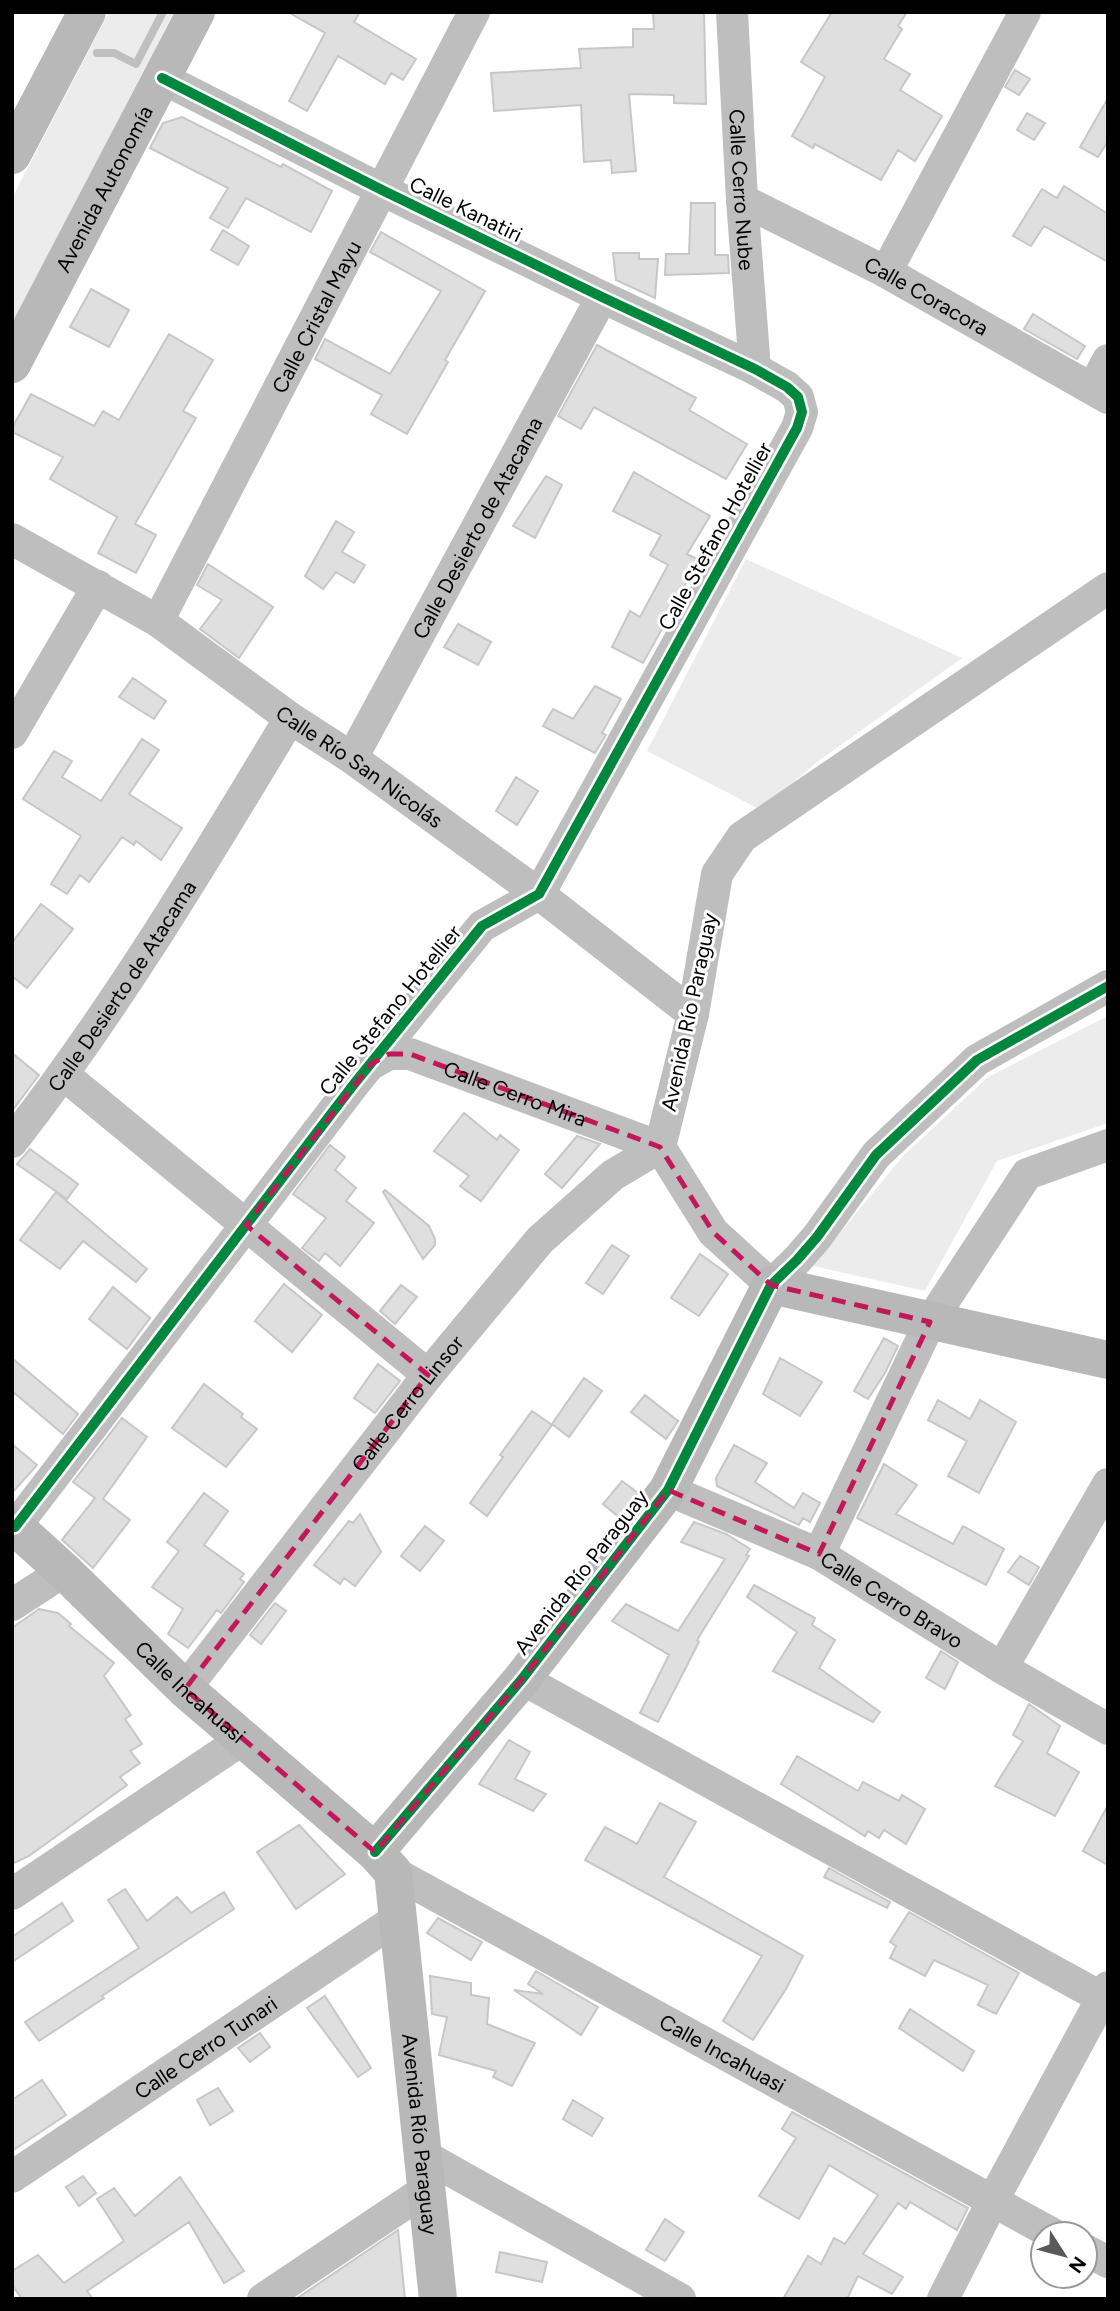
<svg xmlns="http://www.w3.org/2000/svg" width="1120" height="2311" font-family="Figtree,sans-serif">
<style>
.green{fill:#ececec}
.lines{fill:none;stroke-linecap:round;stroke-linejoin:round}
.stream{stroke:#bfbfbf;stroke-width:8}
.building{fill:#dfdfdf;stroke:#c7c7c7;stroke-width:2}
.street{stroke:#bebebe;stroke-width:32}
.secondary{stroke:#b8b8b8;stroke-width:38}
.cycleway-casing{stroke:#fff;stroke-width:15}
.cycleway{stroke:#00873e;stroke-width:10}
.marked{fill:none;stroke:#c2185b;stroke-width:5;stroke-dasharray:14 9;stroke-linejoin:round}
.labels{text-anchor:middle;dominant-baseline:central;stroke-width:6;stroke-linejoin:round;paint-order:stroke}
.street-label{font-size:21px;fill:#000;stroke:#fff}
</style>
<rect width="100%" height="100%" fill="#fff"/>
<path class="green" d="M109,12h65l-162,312v-126z
M746,559l216,99 -145,104 -56,48 -114,-59z
M1108,1016v107l-111,38 -72,130 -112,-25 90,-110 85,-79z"/>
<g class="lines">
<path class="stream" d="M97,53h17l22,11 27,-52"/>
</g>
<path class="building" d="M288,12h72l-6,10 62,37 -13,21 -12,-7 -6,11 -47,-28 -31,55 -18,-10 36,-68z
M653,12h51l2,92 -32,-1v-8l-45,-1 7,77 -24,2 -1,-13 -27,2 -3,-57 -87,6 -3,-38 90,-5 -2,-19 54,-2v-18h21z
M832,12h75l-9,14 4,3 -18,30 26,15 -10,16 42,26 -27,45 -17,-11 -17,30 -66,-36 -2,4 -21,-12 33,-59 -24,-15z
M1015,70l15,9 -11,16 -14,-8z
M1108,98v43l-10,16 -18,-10z
M1027,113l18,10 -11,17 -17,-10z
M182,117l99,50 2,-3 49,27 -21,41 -65,-34 -18,30 -18,-10 18,-30 -78,-40 13,-25z
M1064,186l44,28v48l-64,-36 -13,20 -18,-10 29,-47 15,9z
M691,203h24v52h13l1,18 -64,2 1,-21h23z
M223,230l26,16 -11,19 -27,-15z
M381,232l104,59 -40,69 3,2 -41,72 -36,-20 11,-19 -67,-36 10,-20 65,35 51,-83 -71,-39z
M613,253h26v6h19l-3,39 -39,-18z
M91,289l38,21 -20,37 -39,-20z
M1033,314l52,32 -8,13 -53,-30z
M169,334l44,26 -30,51 13,7 -61,106 21,11 -20,38 -38,-20 19,-36 -67,-38 13,-22 -51,-25v-4l19,-34 63,32 9,-15 16,9z
M597,345l99,53 -7,12 58,34 -21,35 -132,-72 -13,22 -23,-13z
M634,472l76,44 -23,38 10,5 -11,20 2,1 -28,48 2,1 -19,34 -31,-16 18,-36 10,6 28,-52 -18,-10 11,-20 -48,-24z
M546,476l16,9 -27,53 -22,-12z
M336,521l18,11 -12,20 23,13 -11,18 -18,-11 -13,17 -18,-13z
M208,564l65,43 -34,51 -39,-29 22,-29 -25,-15z
M458,624l33,18 -13,23 -34,-18z
M133,678l33,23 -12,18 -35,-22z
M595,686l26,13 -19,34 4,2 -11,18 -52,-27 10,-17 20,10z
M142,739l17,11 -30,44 53,34 -21,32 -25,-19 -2,4 -12,-8 -33,45 -9,-7 -13,19 -16,-10 30,-48 -58,-37 31,-48 18,10 -10,16 39,24z
M516,777l22,14 -21,34 -21,-14z
M41,904l32,25 -46,59 -15,-12v-33z
M12,1053l27,22 -27,36z
M464,1113l33,27 3,-5 19,15 -38,51 -21,-15 9,-10 -35,-25z
M577,1136l23,8 -38,44 -17,-14z
M330,1145l15,12 -10,13 21,18 -10,13 28,22 -34,43 -15,-13 -6,8 -17,-13 24,-30 -33,-24z
M30,1149l48,35 -11,15 -50,-35z
M385,1190l44,36 6,13v6l-12,14 -40,-67z
M56,1192l91,77 -11,13 -53,-41 -23,28 -40,-29z
M612,1245l17,11 -26,38 -17,-11z
M700,1254l28,20 -29,42 -28,-18z
M284,1284l38,31 -30,37 -37,-31z
M401,1285l16,12 -22,27 -15,-13z
M113,1287l37,31 -23,31 -38,-30z
M884,1338l14,8 -13,27 -17,26 -14,-8z
M12,1358l66,56 -15,20 -51,-43z
M780,1358l42,24 -22,34 -37,-22z
M378,1364l22,17 -25,32 -21,-15z
M584,1378l18,13 -33,46 -17,-13z
M204,1384l39,30 -2,3 16,12 -31,38 -54,-39z
M645,1395l33,26 -12,18 -35,-27z
M938,1400l32,19 10,-19 36,22 -37,71 -31,-17 19,-35 -39,-21z
M532,1411l20,14 -65,91 -17,-13 33,-46 -3,-2z
M122,1418l25,19 -44,62 27,21 -37,48 -31,-28 33,-42 -22,-16z
M12,1444l25,21 -25,28z
M734,1445l33,18 -12,19 39,26 9,-15 17,10 -10,19 -7,-4 -4,7 -82,-39 -1,-8z
M884,1464l33,21 -21,29 57,30 10,-18 41,23 -18,36 -129,-67z
M622,1481l16,12 -19,24 -16,-13z
M204,1493l24,18 -24,34 40,29 -4,5 4,3 -23,31 -4,-3 -29,38 -20,-14 15,-25 -31,-22 27,-36 -12,-9z
M360,1514l21,38 -26,34 -11,-8 -4,6 -26,-19 35,-44 4,2z
M694,1522l32,12 24,15 -4,6 3,1 -52,84 2,2 -41,80 -18,-9 29,-58 -57,-34 14,-17 52,27 47,-72 -44,-17z
M425,1526l19,15 -24,30 -19,-15z
M1020,1556l19,11 -10,18 -21,-13z
M754,1585l61,33 -3,7 23,15 -16,28 61,44 -7,10 -100,-51 24,-39 -50,-35z
M275,1603l11,8 -25,33 -11,-9z
M39,1609l19,4 13,11 -2,2 45,37 -10,13 27,39 -6,4 17,25 -12,7 10,12 -20,14 7,8 -98,71 -17,8v-236z
M941,1651l17,11 -13,27 -19,-11z
M1029,1704l31,22 -13,27 32,19 -24,44 -60,-30 28,-45 -10,-6z
M509,1740l21,12 -15,27 31,15 -13,17 -54,-27z
M797,1756l61,35 5,-9 36,19 3,-6 23,14 -19,35 -22,-14 -5,8 -11,-7 -3,5 -84,-52z
M660,1803l36,19 -32,55 139,79 -17,33 -33,51 -30,-19 39,-65 -177,-96 20,-33 32,17z
M1108,1805v60l-25,-14z
M299,1825l46,49 -49,35 -39,-57z
M829,1868l61,34 -3,6 -63,-31z
M125,1889l22,32 30,-24 14,16 33,-21 10,17 -132,87 2,2 -65,43 -14,-19 114,-74 -31,-48z
M62,1903l11,18 -61,41v-25z
M909,1912l110,61 -23,41 -18,-9 10,-20 -54,-25 -9,16 -35,-18 6,-12 -6,-4z
M438,1918l44,24 -11,18 -44,-27z
M536,1971l62,36 -17,28 -67,-45 29,4 -15,-10z
M430,1976l41,7v12l18,3 -2,26 48,19 -23,43 -19,-9 3,-6 -57,-16 8,-38 -15,-3z
M325,1996l46,72 -13,9 -51,-69z
M910,2009l64,42 -11,20 -64,-43z
M260,2033l10,14 -20,15 -12,-14z
M42,2080l24,35 -54,36v-51z
M218,2088l15,23 -23,14 -13,-25z
M573,2100l30,18 -11,18 -29,-17z
M792,2112l176,96 -11,22 -47,-28 -4,7 -8,-6 -35,51 40,23 -11,17 -34,-18 -11,23h-64l25,-43 13,8 13,-26 11,6 33,-49 -49,-30 -30,54 -40,-23 37,-58 -14,-9z
M83,2176l13,17 -17,13 -13,-19z
M180,2177l64,94 -20,12 -35,-61 -102,69 6,8h-71l-10,-14v-14l26,-16 26,28 60,-42 -27,-42 17,-11 21,28z
M665,2219l19,13 -19,29 -19,-11z
M398,2230l7,69h-109z
M500,2252l47,10 -5,20 -46,-10z"/>
<g class="lines">
<g class="street">
<path id="s1" d="M732,12l10,188 13,169"/>
<path id="s2" d="M742,200l144,72 222,126"/>
<path d="M886,272l139,-260"/>
<path d="M1093,388l15,-28"/>
<path id="s3" d="M12,539l146,82 132,97 62,40 187,136 154,120"/>
<path d="M1108,588l-366,249 -25,37 -24,140 -33,133 53,85 58,53 26,-25 20,-23 59,-82 101,-95 131,-74"/>
<path id="s4" d="M158,621l316,-609"/>
<path d="M12,733l86,-147"/>
<path id="s5" d="M352,758l250,-461"/>
<path id="s6" d="M371,1064l18,-10h21l250,93"/>
<path d="M64,1075l364,300"/>
<path id="s7" d="M12,1142c104,-134 191,-279 278,-424"/>
<path id="s8" d="M668,1490l151,64 183,114 106,61"/>
<path d="M15,1527l339,-443 128,-158 57,-32 258,-466 5,-16 -4,-15 -11,-10 -32,-18 -153,-72 -220,-107 -220,-112"/>
<path d="M819,1554l111,-232 97,-148 81,-29"/>
<path d="M12,1605l52,-34"/>
<path d="M1002,1668l106,-184"/>
<path d="M522,1679l586,322"/>
<path id="s9" d="M185,1689l243,-314 112,-135 73,-65 47,-28"/>
<path id="s10" d="M393,1872l660,362"/>
<path d="M12,1894l231,-155"/>
<path d="M423,2155l257,144"/>
<path id="s11" d="M12,2177l386,-259"/>
<path d="M1085,2250l23,12"/>
<path d="M263,2299l164,-110"/>
<path d="M943,2299l49,-97 116,-215"/>
</g>
<g class="secondary">
<path d="M12,155l75,-143"/>
<path id="s12" d="M12,364l184,-352"/>
<path id="s13" d="M12,1524l52,47 121,118 190,163 18,20 45,427"/>
<path d="M375,1852l147,-173 146,-189 103,-205 337,75"/>
</g>
<g class="cycleway-casing">
<path id="cycleway" d="M15,1527l339,-443 128,-158 57,-32 258,-466 5,-16 -4,-15 -11,-10 -32,-18 -153,-72 -220,-107 -220,-112
M375,1852l147,-173 146,-189 103,-205 26,-25 20,-23 59,-82 101,-95 131,-74"/>
</g>
<use href="#cycleway" class="cycleway"/>
</g>
<path class="marked" d="M389,1054h21l250,93 53,85 58,53 159,37 -111,232 -151,-64 -146,189 -147,173 -190,-163 243,-314 -182,-150 125,-161z"/>
<g class="labels">
<g class="street-label">
<text stroke="none"><textPath href="#s12" startOffset="198">Avenida Autonomía</textPath></text>
<text stroke="none"><textPath href="#s1" startOffset="178">Calle Cerro Nube</textPath></text>
<text transform="translate(466 209) rotate(26)">Calle Kanatiri</text>
<text stroke="none"><textPath href="#s2" startOffset="208">Calle Coracora</textPath></text>
<text stroke="none"><textPath href="#s4" startOffset="343">Calle Cristal Mayu</textPath></text>
<text stroke="none"><textPath href="#s5" startOffset="262">Calle Desierto de Atacama</textPath></text>
<text transform="translate(715 536) rotate(-61)">Calle Stefano Hotellier</text>
<text stroke="none"><textPath href="#s3" startOffset="416">Calle Río San Nicolás</textPath></text>
<text stroke="none"><textPath href="#s7" startOffset="191">Calle Desierto de Atacama</textPath></text>
<text transform="translate(390 1010) rotate(-51)">Calle Stefano Hotellier</text>
<text transform="translate(689 1012) rotate(-78)">Avenida Río Paraguay</text>
<text stroke="none"><textPath href="#s6" startOffset="154">Calle Cerro Mira</textPath></text>
<text stroke="none"><textPath href="#s9" startOffset="362">Calle Cerro Linsor</textPath></text>
<text transform="translate(581 1572) rotate(-52)">Avenida Río Paraguay</text>
<text stroke="none"><textPath href="#s8" startOffset="250">Calle Cerro Bravo</textPath></text>
<text stroke="none"><textPath href="#s13" startOffset="245">Calle Incahuasi</textPath></text>
<text stroke="none"><textPath href="#s11" startOffset="233">Calle Cerro Tunari</textPath></text>
<text stroke="none"><textPath href="#s10" startOffset="376">Calle Incahuasi</textPath></text>
<text stroke="none"><textPath href="#s13" startOffset="780">Avenida Río Paraguay</textPath></text>
</g>
</g>
<rect width="1120" height="2311" fill="none" stroke="#000000" stroke-width="28"/>
<g transform="translate(1064 2255) rotate(126)"><circle r="33" fill="#ffffff" stroke="#999999" stroke-width="2"/>
<path d="M0-5L12 26L0 18L-12 26Z" fill="#595959"/>
<text y="-10" font-size="19" font-weight="bold" text-anchor="middle" fill="#000000">N</text>
</g>
</svg>
